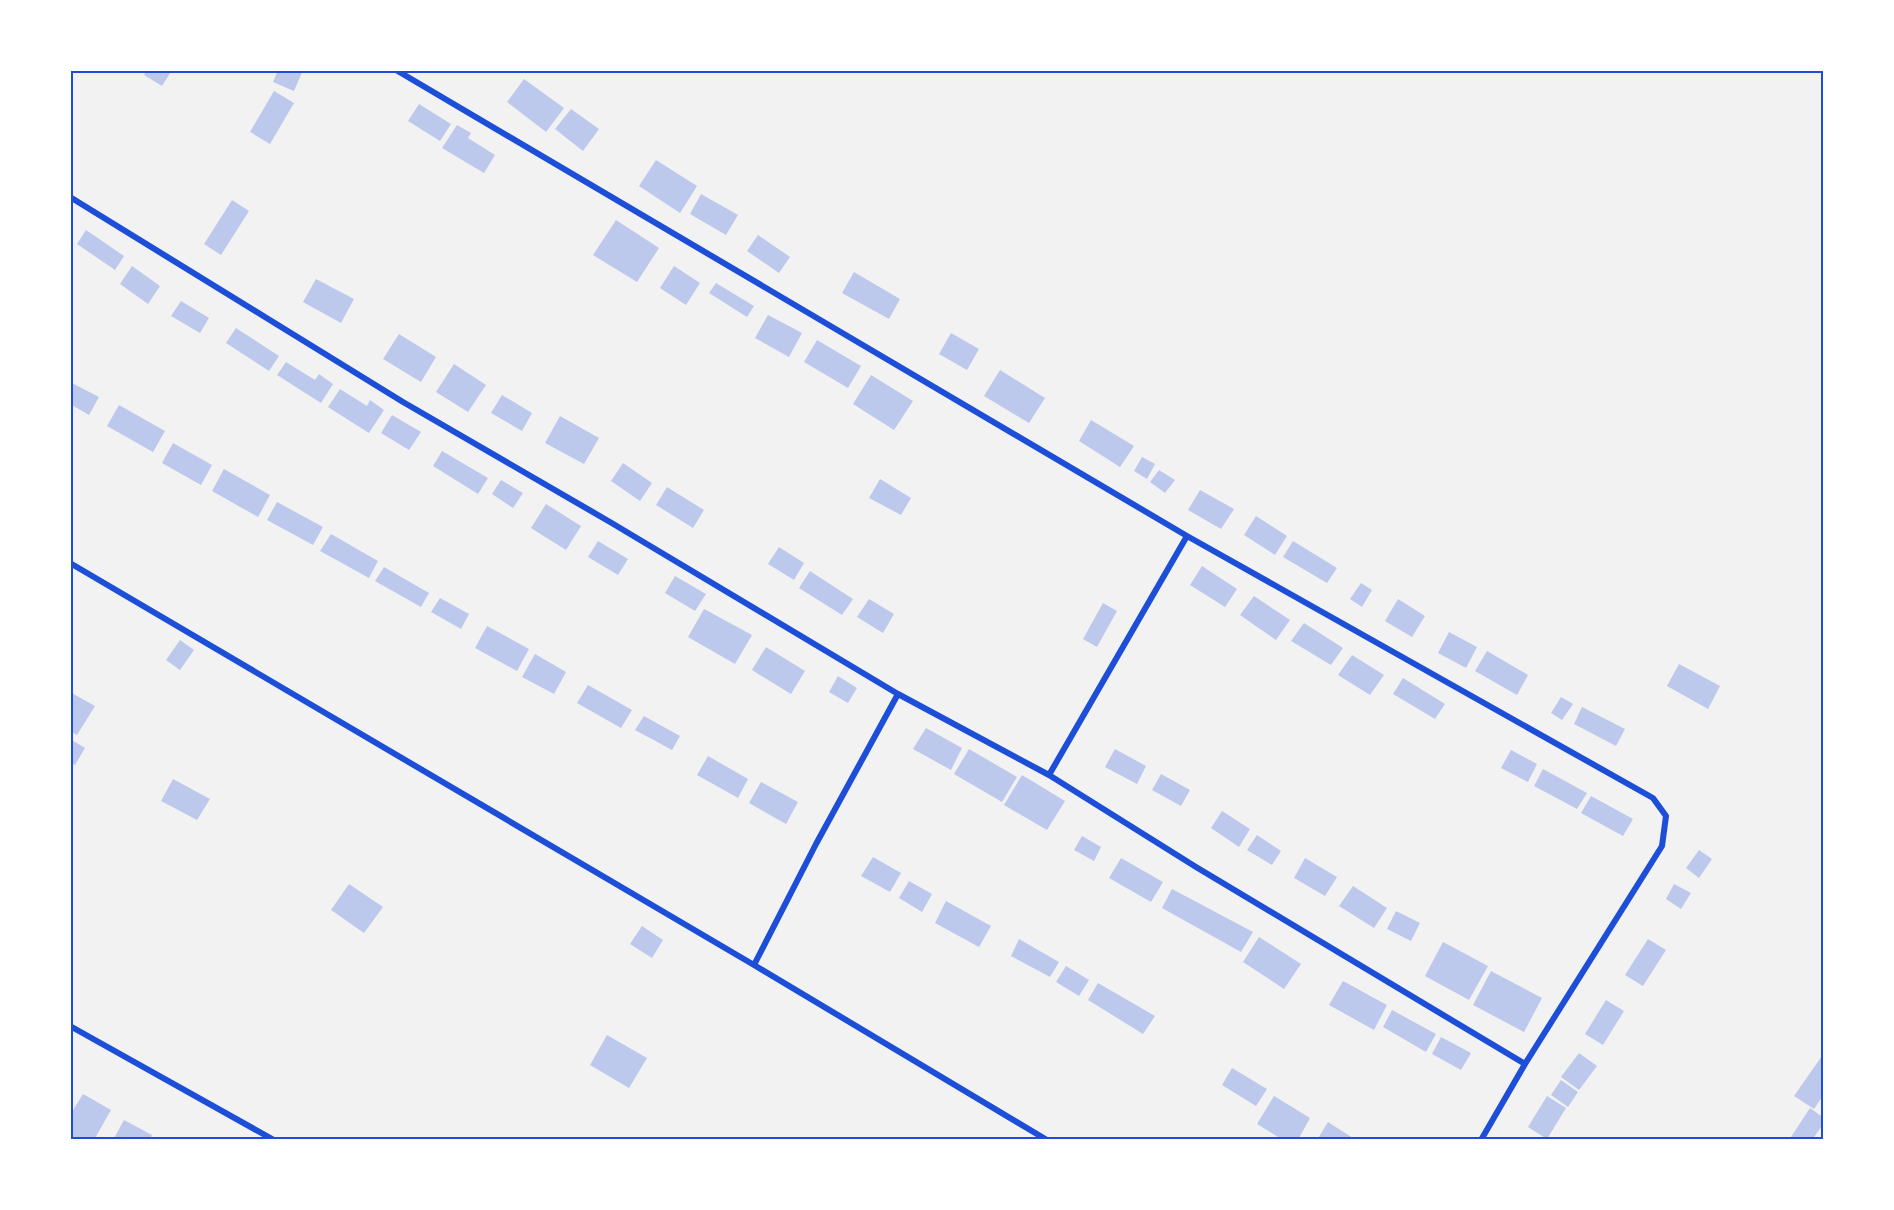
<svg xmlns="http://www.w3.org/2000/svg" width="1894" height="1210" font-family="Signika,sans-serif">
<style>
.building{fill:#bdc9ec}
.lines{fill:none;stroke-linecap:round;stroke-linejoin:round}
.minor{stroke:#1d4ed8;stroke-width:6}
.neatline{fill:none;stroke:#1d4ed8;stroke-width:2}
</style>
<rect width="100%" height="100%" fill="#f2f2f2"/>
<path class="building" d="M147,70h25l-10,16 -18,-11z
M278,70h25l-9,21 -21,-9z
M524,79l40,29 -18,24 -39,-30z
M274,91l20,12 -24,41 -20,-12z
M419,104l32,20 -11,17 -32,-20z
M571,109l28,20 -16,22 -28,-22z
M457,125l14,8 -3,5 27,17 -11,18 -42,-25z
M656,160l41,26 -17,27 -41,-27z
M701,194l37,21 -12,20 -36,-21z
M232,200l17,11 -28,44 -17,-11z
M616,220l43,28 -22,34 -44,-27z
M86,230l38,26 -9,14 -38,-26z
M758,235l32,22 -11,16 -32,-22z
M132,266l28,20 -12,18 -28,-20z
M674,266l26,17 -14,22 -26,-17z
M854,272l46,27 -11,20 -47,-26z
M316,279l38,20 -13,24 -38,-21z
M716,283l38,23 -7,11 -38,-24z
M181,301l28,17 -9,15 -29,-17z
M768,315l34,18 -13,24 -34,-19z
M236,328l43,28 -10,15 -43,-28z
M951,333l28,16 -12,21 -28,-16z
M399,334l37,23 -15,25 -38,-23z
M817,340l44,26 -13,22 -44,-26z
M286,362l29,18 4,-6 14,10 -12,19 -44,-28z
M454,364l32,21 -18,27 -32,-20z
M1000,370l45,28 -16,25 -45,-27z
M871,375l42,26 -19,29 -41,-26z
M70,382l29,15 -10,18 -19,-11z
M340,389l27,17 3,-6 14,10 -15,23 -41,-26z
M502,395l30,18 -10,18 -31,-18z
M119,405l46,26 -12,21 -46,-26z
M392,415l29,17 -12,18 -28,-17z
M560,416l39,22 -15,26 -39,-21z
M1091,420l43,26 -14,21 -41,-26z
M173,443l39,22 -11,20 -39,-22z
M442,451l46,27 -10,16 -45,-28z
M1142,457l13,7 -8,15 -13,-8z
M623,463l29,20 -12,18 -29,-20z
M224,469l46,26 -12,22 -46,-26z
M1159,470l16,10 -10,13 -15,-11z
M880,479l31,19 -10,17 -32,-17z
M501,480l22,13 -10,15 -21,-14z
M667,487l37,23 -11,18 -37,-23z
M1200,490l34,19 -13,20 -33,-19z
M277,502l46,25 -10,18 -46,-25z
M546,504l35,22 -15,24 -35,-22z
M1256,516l31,20 -12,19 -31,-20z
M331,534l47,27 -9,17 -49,-27z
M598,541l30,18 -10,16 -30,-18z
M1293,541l44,27 -10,15 -44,-26z
M779,547l25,16 -10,17 -26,-16z
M1202,566l35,23 -12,18 -35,-22z
M384,567l45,26 -8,14 -46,-26z
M810,571l43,28 -11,16 -43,-27z
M675,576l31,18 -11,17 -30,-18z
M1361,583l11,7 -10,17 -12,-8z
M1254,596l36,24 -14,20 -36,-25z
M440,598l29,16 -8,15 -30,-17z
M869,599l25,15 -11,19 -26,-16z
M1398,599l27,17 -13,21 -27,-16z
M1103,603l14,8 -20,36 -14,-8z
M704,609l48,26 -17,29 -47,-27z
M1304,623l39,25 -12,17 -40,-24z
M487,626l42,23 -12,22 -42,-23z
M1449,632l28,15 -11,21 -28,-15z
M180,640l14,10 -14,20 -14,-10z
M766,647l39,24 -14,23 -39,-24z
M1487,651l41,24 -11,20 -42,-24z
M535,654l31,18 -12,22 -32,-17z
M1352,655l32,20 -14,20 -32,-20z
M1679,664l41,22 -12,23 -41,-23z
M838,676l19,12 -9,15 -19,-11z
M1403,678l42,26 -10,15 -42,-25z
M588,685l44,25 -11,18 -44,-25z
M70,692l25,14 -18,29 -7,-4z
M1561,697l12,7 -11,16 -11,-7z
M1582,707l43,22 -9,17 -42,-22z
M644,716l36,20 -8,14 -37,-20z
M926,728l36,20 -11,22 -38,-21z
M70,739l15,9 -10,17 -5,-3z
M969,749l48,28 -15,25 -48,-28z
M1115,749l31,17 -9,18 -32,-17z
M1511,750l26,14 -9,18 -27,-14z
M708,756l40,23 -10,19 -41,-23z
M1543,769l44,24 -10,16 -43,-23z
M1161,774l29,16 -9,16 -29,-16z
M1022,775l43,26 -18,29 -43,-25z
M173,779l37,20 -13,21 -36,-19z
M761,782l37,20 -12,22 -37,-21z
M1591,796l42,23 -10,17 -42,-23z
M1222,811l28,18 -11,18 -28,-19z
M1257,835l24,16 -9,14 -25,-15z
M1082,836l19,11 -7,14 -20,-11z
M1699,850l13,9 -13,19 -13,-10z
M873,857l28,16 -11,19 -29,-16z
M1121,858l42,24 -12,20 -42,-24z
M1305,858l32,19 -12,19 -31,-18z
M909,881l23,13 -10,18 -23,-14z
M349,884l34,23 -19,26 -33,-23z
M1674,884l17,9 -10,16 -15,-10z
M1353,886l34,22 -13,20 -35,-22z
M1172,889l81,43 -12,20 -79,-44z
M946,901l45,25 -12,21 -44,-24z
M1396,911l24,12 -9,18 -24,-12z
M642,926l21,14 -11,18 -22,-14z
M1259,937l42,27 -17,25 -41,-27z
M1019,939l40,23 -9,15 -39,-21z
M1648,939l18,11 -23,36 -18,-11z
M1443,942l45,24 -19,34 -44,-24z
M1066,966l23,14 -10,16 -23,-14z
M1491,971l51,27 -18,34 -51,-27z
M1343,981l44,24 -13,25 -45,-25z
M1098,983l57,33 -12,18 -55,-34z
M1606,1000l18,11 -21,34 -18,-11z
M1392,1010l44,24 -10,18 -43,-25z
M607,1035l40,23 -18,30 -39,-23z
M1441,1037l30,16 -10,17 -29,-16z
M1579,1053l18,13 -18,24 -18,-13z
M1824,1053v41l-10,15 -20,-13z
M1232,1068l35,21 -11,17 -34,-21z
M1561,1080l17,12 -10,15 -17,-12z
M83,1094l28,16 -17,30h-24v-25z
M1274,1096l36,22 -12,22h-15l-26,-16z
M1547,1096l19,12 -19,31 -19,-12z
M1810,1108l14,10v5l-12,17h-23z
M124,1120l28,15 -2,5h-37z
M1328,1122l28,18h-39z"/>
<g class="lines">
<path class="minor" d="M396,70l791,466 466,262 13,18 -4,30 -137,218 -44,76
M70,197l333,205 207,120 288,172 151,81 147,92 329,197
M70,563l684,402 293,175
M1049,775l138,-239
M754,965l62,-121 82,-150
M70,1026l204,114"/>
</g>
<rect width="1894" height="1210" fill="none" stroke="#ffffff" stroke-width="144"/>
<rect x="72" y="72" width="1750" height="1066" class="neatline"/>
</svg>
